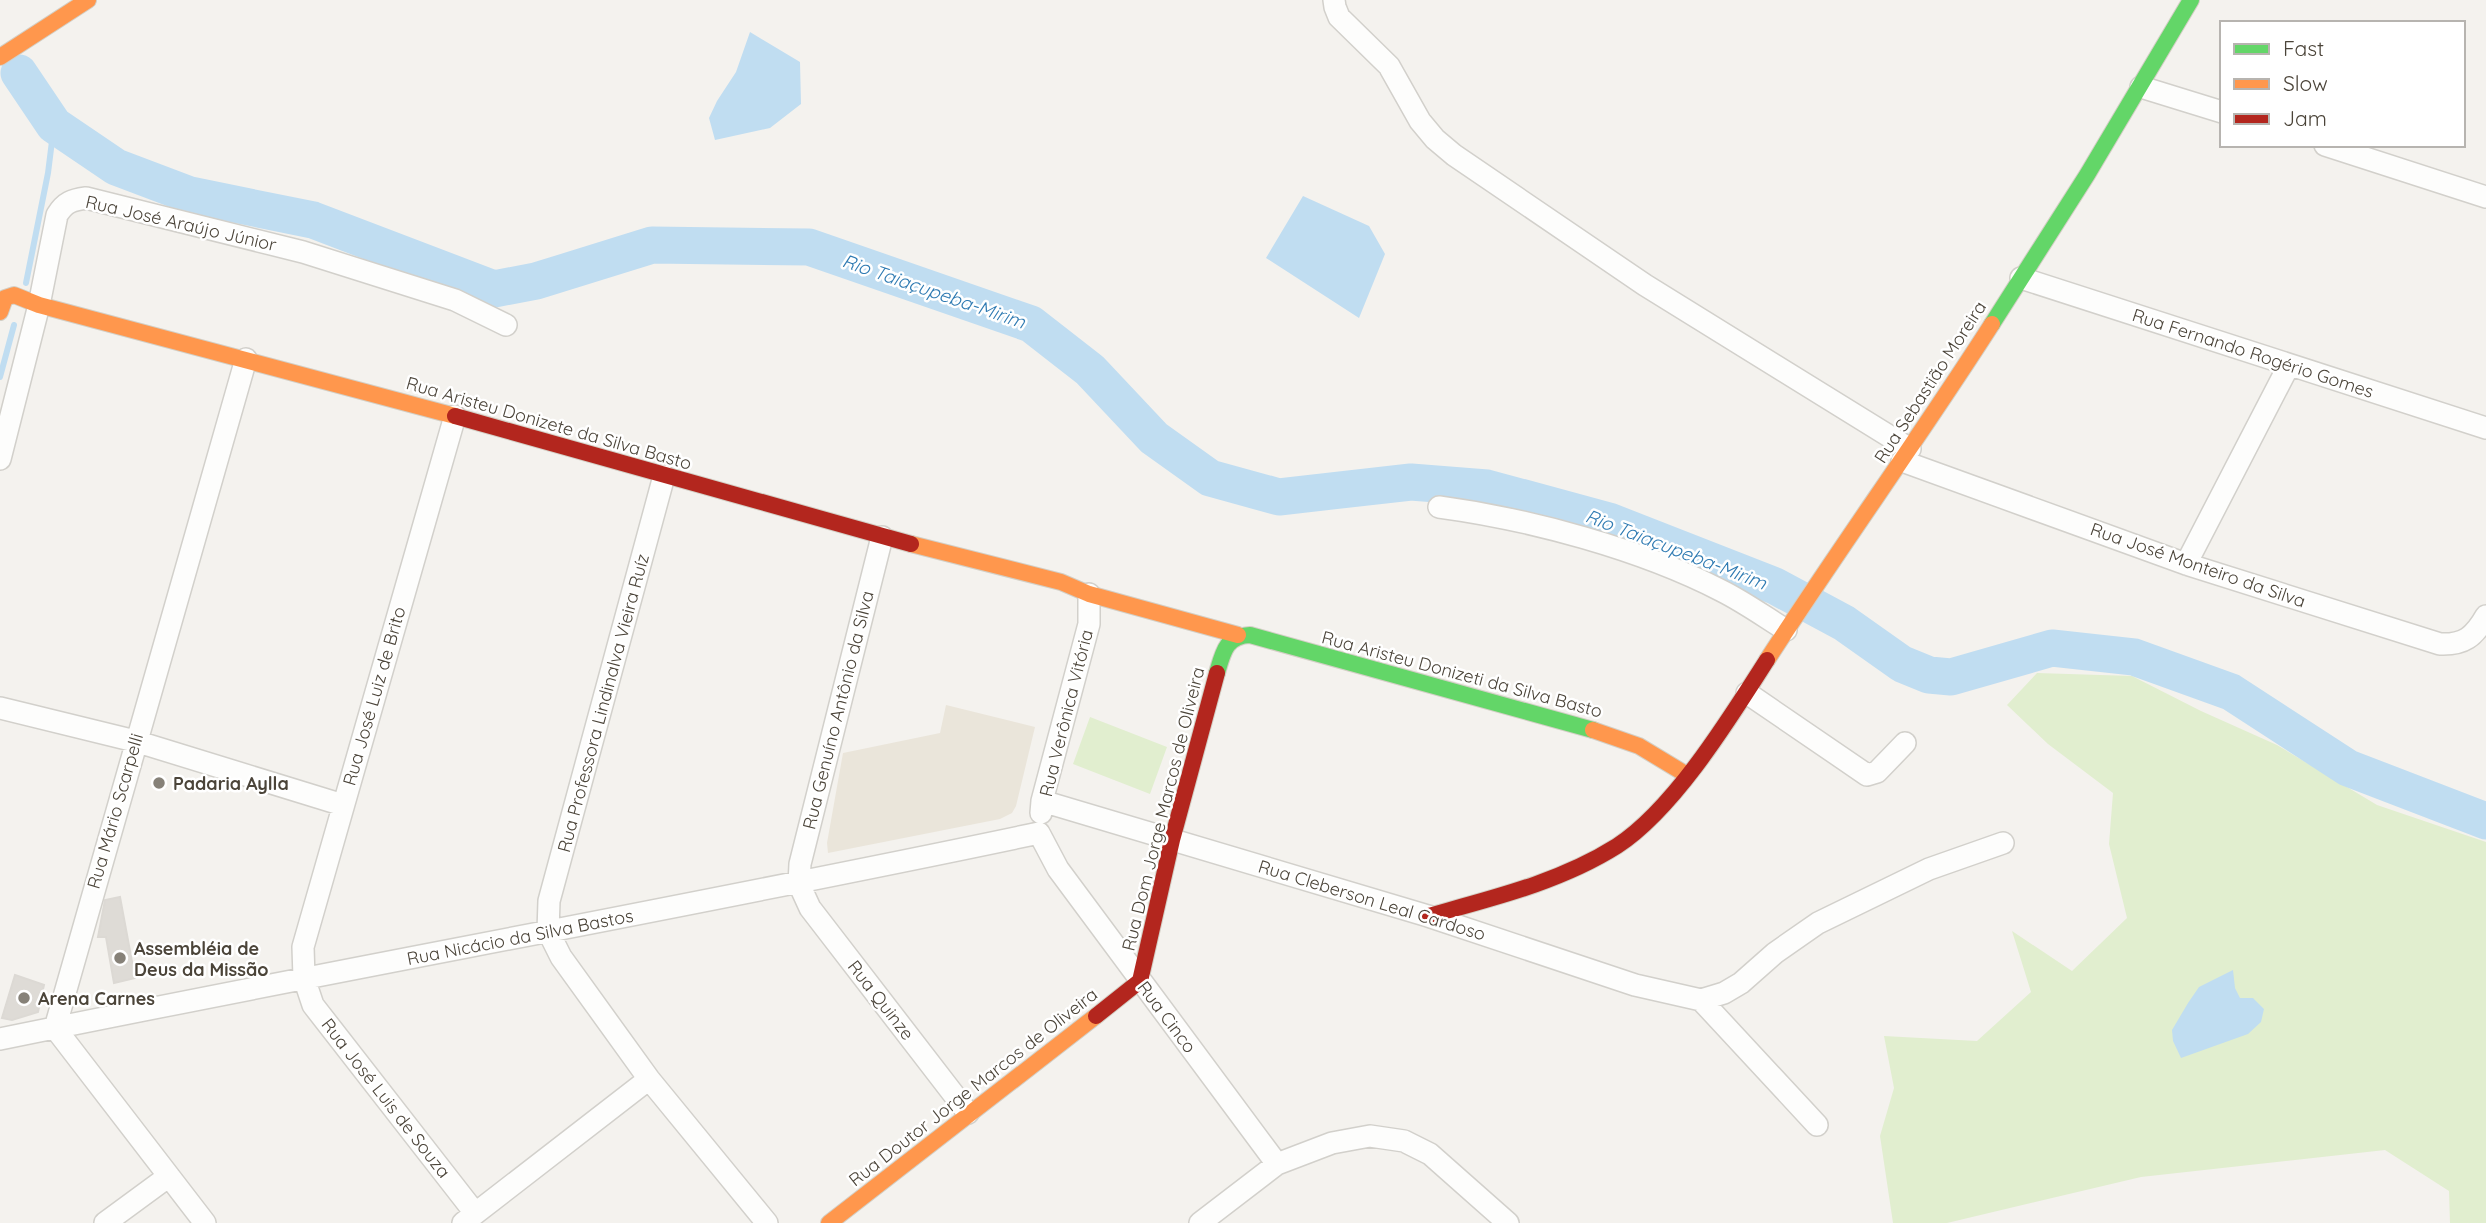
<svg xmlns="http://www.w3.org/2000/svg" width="2486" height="1223" font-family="Quicksand,sans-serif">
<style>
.education{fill:#eae5da}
.green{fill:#e1eecf}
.water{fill:#c0ddf1}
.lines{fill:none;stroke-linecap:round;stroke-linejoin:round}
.stream{stroke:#c0ddf1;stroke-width:6}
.river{stroke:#c0ddf1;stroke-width:37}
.building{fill:#dedbd6;stroke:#dcd9d4;stroke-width:2}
.street-casing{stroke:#d2d0cb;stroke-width:24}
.fast-casing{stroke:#d3cfc5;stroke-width:18}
.slow-casing{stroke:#d3cfc5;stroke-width:18}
.jam-casing{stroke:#d3cfc5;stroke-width:18}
.street{stroke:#fdfdfc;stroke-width:21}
.fast{stroke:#63d668;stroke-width:16}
.slow{stroke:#ff974d;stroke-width:16}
.jam{stroke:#b3261e;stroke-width:16}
.poi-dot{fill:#868178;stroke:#fff;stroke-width:2.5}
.labels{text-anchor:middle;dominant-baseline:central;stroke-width:5;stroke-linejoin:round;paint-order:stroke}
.street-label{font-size:18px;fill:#4b4439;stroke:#fff}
.poi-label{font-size:18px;font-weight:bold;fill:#4b4439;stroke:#fff;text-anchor:start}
.water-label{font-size:19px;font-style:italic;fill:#2e7ab2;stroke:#fff}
</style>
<rect width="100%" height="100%" fill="#f4f2ee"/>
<path class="education" d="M946,705l89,22 -19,79 -4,7 -12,6 -172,34 -1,-10 16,-90 97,-20z"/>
<path class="green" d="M2037,673l95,3 69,35 76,34 100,60 109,37v381h-36l-1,-32 -64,-41 -244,27 -194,46h-54l-13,-87 14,-48 -10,-52 93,5 54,-49 -19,-61 60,40 55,-53 -18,-74 4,-51 -65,-49 -41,-39z
M1090,717l77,30 -17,47 -77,-30z"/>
<path class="water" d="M750,32l50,30 1,42 -31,24 -55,12 -6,-22 8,-17 19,-29z
M1303,196l66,30 16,28 -26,64 -93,-60z
M2233,970l2,18 5,10h13l11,11 -3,13 -13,12 -67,24 -8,-17 -1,-11 16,-27 11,-16z"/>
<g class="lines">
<path class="stream" d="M26,283l22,-110 6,-48
M0,377l14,-52"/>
<path class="river" d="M19,73l35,52 62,42 74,28 123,25 181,69 42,-8 116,-36 157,2 222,77 59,46 64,68 56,40 69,19 132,-15 76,6 122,33 166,65 69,37 58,41 27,11 22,2 101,-29 82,9 97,35 117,76 138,53"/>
</g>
<path class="building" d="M120,897l15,81 -21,5 -8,-46h-8l7,-37z
M15,975l29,10 -6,27 -26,8 -10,-2z"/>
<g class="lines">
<g class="street-casing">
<path id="street" d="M1334,0l1,7 4,10 50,49 31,55 15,18 19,16 191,130 265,164
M2141,87l81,25
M2325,145l161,52
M2021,278l465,150
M455,416l-152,531 1,31 9,27 162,208
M0,459l39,-154 18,-90c8,-13 15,-15 29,-17l217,54 152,48 51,25
M1902,461l284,103 254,80c24,1 34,-7 46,-28
M664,476l-115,425 -1,30 13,26 88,122 118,144
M1439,507c90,12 202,42 283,84 22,11 43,26 64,39
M882,537l-82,327 -1,20 11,24 158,205
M2186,564l103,-199
M1747,693l120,82 10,-3 28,-29
M0,708l135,33 208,64
M1042,801l386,115 207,69 66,15 23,-7 17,-10 34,-30 43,-30 111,-54 74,-26
M1041,813l1,-12 47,-177v-30
M1039,833l19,36 219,295
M1701,1000l116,125
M55,1028l191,-669
M55,1028l150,195
M0,1039c346,-71 694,-133 1039,-206
M105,1223l64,-47
M463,1223l186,-144
M1200,1223l77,-59 55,-21 38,-7 34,5 26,13 78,69"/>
</g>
<g class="fast-casing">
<path id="fast" d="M1992,324l95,-149 104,-175
M1217,673c6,-21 9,-37 33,-38l343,95"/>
</g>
<g class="slow-casing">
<path id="slow" d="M0,57l88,-57
M0,312l5,-14 9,-3 25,10 416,111
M911,544l150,38 28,12 149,41
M1767,660c73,-113 152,-222 225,-336
M1593,730l46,16 48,29
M829,1223l267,-207"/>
</g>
<g class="jam-casing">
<path id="jam" d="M455,416l456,128
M1428,916c65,-18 132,-34 189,-70 57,-37 113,-128 150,-186
M1096,1016l44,-35 32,-141 45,-167"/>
</g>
<use href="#street" class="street"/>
<use href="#fast" class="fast"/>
<use href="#slow" class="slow"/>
<use href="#jam" class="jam"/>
</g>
<g class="poi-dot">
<circle cx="159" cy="783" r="7"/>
<circle cx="120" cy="958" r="7"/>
<circle cx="24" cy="998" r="7"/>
</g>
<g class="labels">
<g class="street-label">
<text transform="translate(181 223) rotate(13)">Rua José Araújo Júnior</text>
<text transform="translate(2253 353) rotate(18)">Rua Fernando Rogério Gomes</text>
<text transform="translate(1930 382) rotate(-57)">Rua Sebastião Moreira</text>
<text transform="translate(549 423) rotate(16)">Rua Aristeu Donizete da Silva Basto</text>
<text transform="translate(2198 565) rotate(19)">Rua José Monteiro da Silva</text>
<text transform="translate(1462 674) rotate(15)">Rua Aristeu Donizeti da Silva Basto</text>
<text transform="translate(374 696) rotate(-74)">Rua José Luiz de Brito</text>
<text transform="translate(603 703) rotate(-75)">Rua Professora Lindinalva Vieira Ruíz</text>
<text transform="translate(838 710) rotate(-76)">Rua Genuíno Antônio da Silva</text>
<text transform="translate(1066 713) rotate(-76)">Rua Verônica Vitória</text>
<text transform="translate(1163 809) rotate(-76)">Rua Dom Jorge Marcos de Oliveira</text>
<text transform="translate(115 811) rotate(-74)">Rua Mário Scarpelli</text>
<text transform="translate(1372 900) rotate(17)">Rua Cleberson Leal Cardoso</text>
<text transform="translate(520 937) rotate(-11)">Rua Nicácio da Silva Bastos</text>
<text transform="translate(881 1000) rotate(52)">Rua Quinze</text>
<text transform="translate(1167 1017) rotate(53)">Rua Cinco</text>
<text transform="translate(973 1087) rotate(-38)">Rua Doutor Jorge Marcos de Oliveira</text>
<text transform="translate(386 1098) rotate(52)">Rua José Luis de Souza</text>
</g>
<g class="poi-label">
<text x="173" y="783">Padaria Aylla</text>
<text x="134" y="948">Assembléia de<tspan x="134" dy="21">Deus da Missão</tspan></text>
<text x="38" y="998">Arena Carnes</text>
</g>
<g class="water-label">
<text transform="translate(934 291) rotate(19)">Rio Taiaçupeba-Mirim</text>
<text transform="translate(1676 549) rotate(21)">Rio Taiaçupeba-Mirim</text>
</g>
</g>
<rect x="2220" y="21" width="245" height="126" fill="#ffffff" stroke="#b7b4b0" stroke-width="2"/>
<rect x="2234" y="44" width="35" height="10" fill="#63d668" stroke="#b7b4b0" stroke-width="2"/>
<text x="2283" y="56" font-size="21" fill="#4b4439">Fast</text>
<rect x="2234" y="79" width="35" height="10" fill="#ff974d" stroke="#b7b4b0" stroke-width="2"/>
<text x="2283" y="91" font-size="21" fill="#4b4439">Slow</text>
<rect x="2234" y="114" width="35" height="10" fill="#b3261e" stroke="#b7b4b0" stroke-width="2"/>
<text x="2283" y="126" font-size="21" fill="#4b4439">Jam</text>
</svg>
